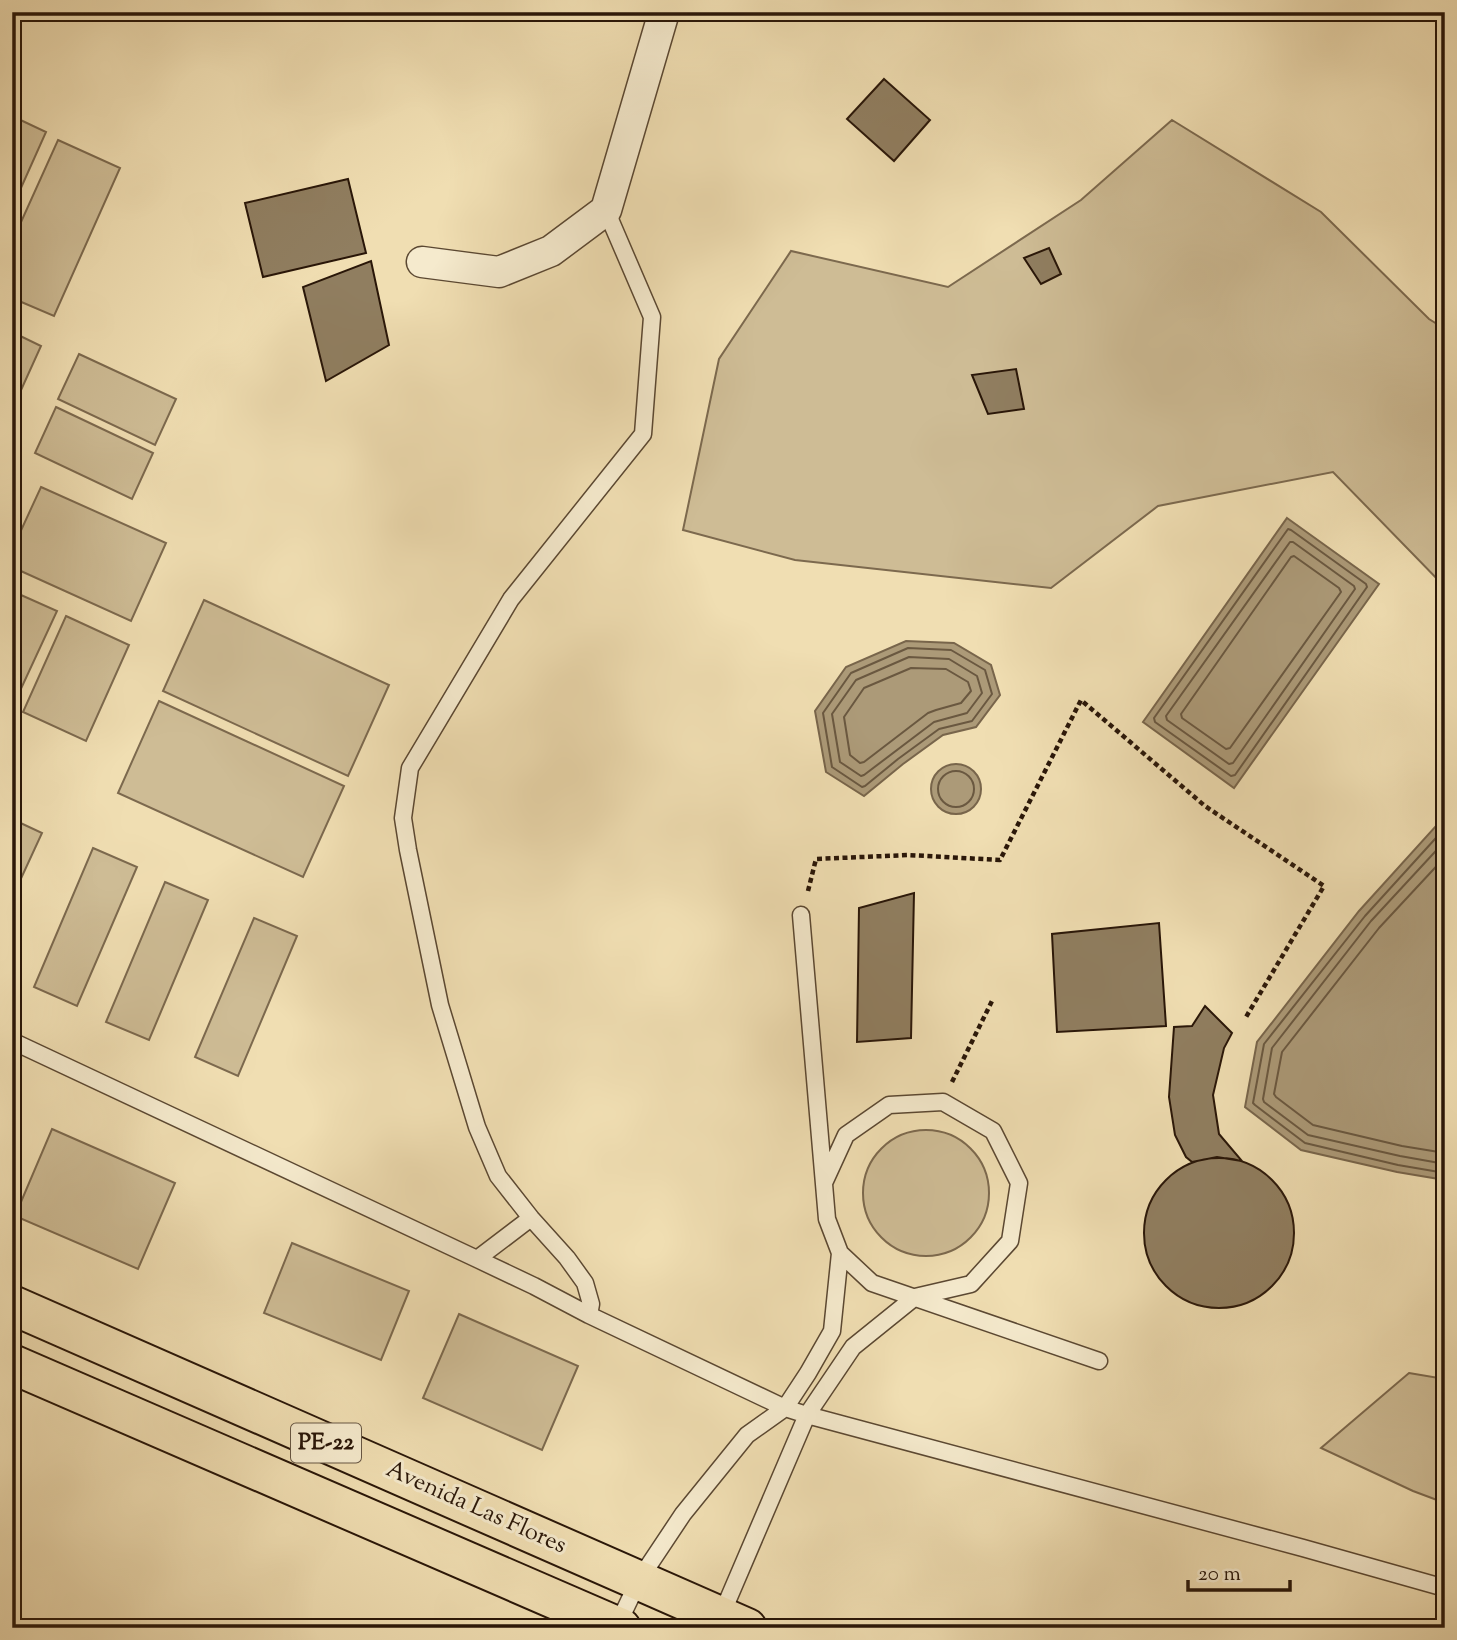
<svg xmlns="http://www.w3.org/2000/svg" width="1457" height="1640" font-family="'Sorts Mill Goudy',serif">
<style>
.green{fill:#cebc95;stroke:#7c694e;stroke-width:2}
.water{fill:#ac9a78;stroke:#78654b;stroke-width:2}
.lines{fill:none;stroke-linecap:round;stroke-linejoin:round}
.shore{stroke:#6a5840;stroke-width:2}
.building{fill:#907e60;stroke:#291608;stroke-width:2}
.service-casing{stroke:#5b4832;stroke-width:19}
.minor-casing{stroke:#5b4832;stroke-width:33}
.trunk-casing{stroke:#291608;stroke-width:42}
.path{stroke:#291608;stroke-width:4.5;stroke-dasharray:5 3.5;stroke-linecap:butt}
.service{stroke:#f5eacd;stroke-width:16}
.minor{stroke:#f5eacd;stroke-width:30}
.trunk{stroke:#f0deb2;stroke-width:38}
.labels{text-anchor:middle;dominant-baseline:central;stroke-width:6;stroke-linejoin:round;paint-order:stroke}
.shield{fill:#f5eacd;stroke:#665643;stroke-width:2}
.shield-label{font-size:23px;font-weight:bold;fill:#291608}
.street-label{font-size:24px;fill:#291608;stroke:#f5eacd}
</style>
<rect width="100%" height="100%" fill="#f0deb2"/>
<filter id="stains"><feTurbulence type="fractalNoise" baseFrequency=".00286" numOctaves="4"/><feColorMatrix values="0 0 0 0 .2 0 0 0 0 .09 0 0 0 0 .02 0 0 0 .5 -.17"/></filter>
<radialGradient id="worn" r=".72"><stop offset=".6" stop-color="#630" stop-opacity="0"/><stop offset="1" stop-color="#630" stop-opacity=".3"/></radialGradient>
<path class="green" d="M12,116l34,16 -34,76z
M1172,120l149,92 108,107 16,10v258l-112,-115 -175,34 -107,82 -256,-28 -112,-30 36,-171 72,-108 157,36 133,-87z
M58,140l62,28 -66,148 -42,-18v-56z
M12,332l29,14 -29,64z
M79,354l97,45 -21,46 -97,-46z
M56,407l97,46 -21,46 -97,-46z
M41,487l125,56 -35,78 -119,-54v-17z
M12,591l45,20 -44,95h-1z
M204,600l185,85 -41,91 -185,-85z
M66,616l63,29 -43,96 -63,-29z
M159,701l185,85 -41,91 -185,-84z
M12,819l30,14 -30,65z
M93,848l44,19 -60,139 -43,-19z
M165,882l43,18 -59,140 -43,-18z
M254,918l43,18 -59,140 -43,-19z
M52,1129l123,54 -37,86 -123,-53z
M863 1193a63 63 0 1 1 126 0a63 63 0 1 1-126 0Z
M292,1243l117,48 -28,69 -117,-47z
M459,1314l119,52 -36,84 -119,-52z
M1409,1373l36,6v124l-32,-12 -92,-43z"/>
<path class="water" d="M1287,518l92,66 -145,204 -91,-66z
M906,641l48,2 37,22 9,30 -24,32 -33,8 -40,29 -39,32 -38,-24 -11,-61 31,-44z
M931 789a25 25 0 1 1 50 0a25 25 0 1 1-50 0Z
M1445,816v364l-48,-8 -96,-22 -56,-43 12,-65 102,-131z"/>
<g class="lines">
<path class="shore" d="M1288,529l3,1 75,54 1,3 -132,188 -4,1 -76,-54 -1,-4z
M1290,542h3l61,44 1,3 -122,174 -4,1 -62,-44 -1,-4z
M1294,556l45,32 2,4 -111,156 -4,1 -44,-31 -1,-4 110,-157z
M908,648l43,2 34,20 7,24 -20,27 -33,8 -41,30 -33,27 -3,1 -30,-20 -9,-54 28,-40z
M909,657l40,2 28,17 5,17 -15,20 -33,9 -70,53 -3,1 -21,-14 -8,-48 24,-34z
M911,668l35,1 22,13 3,9 -10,12 -25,7 -8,3 -64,49 -4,1 -10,-8 -6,-38 20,-29z
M938 789a18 18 0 1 1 36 0a18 18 0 1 1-36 0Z
M1445,828l-80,88 -101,128 -11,59 2,2 50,38 93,22 47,8
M1445,841l-74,80 -99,127 -9,51 1,3 44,33 92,21 45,8
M1445,857l-66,71 -97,124 -8,42 2,3 37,28 89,21 43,7"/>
</g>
<path class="building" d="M884,79l46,41 -36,41 -47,-42z
M348,179l18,74 -103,24 -18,-74z
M1049,248l12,26 -20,10 -17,-26z
M371,261l18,84 -63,36 -23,-94z
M1016,369l8,40 -36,5 -16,-39z
M914,893l-3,145 -54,4 2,-134z
M1159,923l7,103 -109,6 -5,-98z
M1205,1006l27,27 -8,15 -11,47 6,39 23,27 -25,-4 -25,5 -6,-5 -11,-22 -6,-38 5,-70 18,-1z
M1144 1233a75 75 0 1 1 150 0a75 75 0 1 1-150 0Z"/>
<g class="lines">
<g class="service-casing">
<path id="service" d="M12,1041l465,218 57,27 55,29 196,93 22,7 496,133 142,40
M840,1253l32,30 227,78
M477,1259l54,-41
M589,1315l2,-11 -6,-21 -18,-25 -36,-40 -33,-42 -21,-49 -37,-122 -32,-155 -5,-32 7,-50 101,-169 132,-165 9,-117 -46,-107
M721,1616l86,-201 46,-68 62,-50 56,-13 39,-43 9,-58 -26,-52 -50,-29 -54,3 -43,30 -22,48
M617,1626l22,-46 44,-66 64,-79 38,-27 23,-35 24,-42 8,-78 -13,-34 -26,-304"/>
</g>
<g class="minor-casing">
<path id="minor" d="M422,262l77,10 52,-21 55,-41 58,-198"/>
</g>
<g class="trunk-casing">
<path id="trunk" d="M12,1305l735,323
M12,1364l609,264"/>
</g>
<path class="path" d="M808,891l8,-32 92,-4 92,5 81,-160 124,106 119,80 -78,131
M952,1082l40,-81"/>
<use href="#service" class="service"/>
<use href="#minor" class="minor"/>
<use href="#trunk" class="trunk"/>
</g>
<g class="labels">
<rect class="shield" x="291" y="1423.5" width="70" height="39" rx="5"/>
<g class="shield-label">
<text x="326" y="1443">PE-22</text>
</g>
<g class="street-label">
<text transform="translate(476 1508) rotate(24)">Avenida Las Flores</text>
</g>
</g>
<rect width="1457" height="1640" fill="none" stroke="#f0deb2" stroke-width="42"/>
<rect x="14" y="14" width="1429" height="1612" fill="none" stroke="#291608" stroke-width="3.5"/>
<rect x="21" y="21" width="1415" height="1598" fill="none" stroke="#291608" stroke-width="2"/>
<path d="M1188 1580v10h102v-10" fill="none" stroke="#291608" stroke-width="3.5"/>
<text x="1198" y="1580" font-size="21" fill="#291608" stroke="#f5eacd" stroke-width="5" paint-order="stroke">20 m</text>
<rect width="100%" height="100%" filter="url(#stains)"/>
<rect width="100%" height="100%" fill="url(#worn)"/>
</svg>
